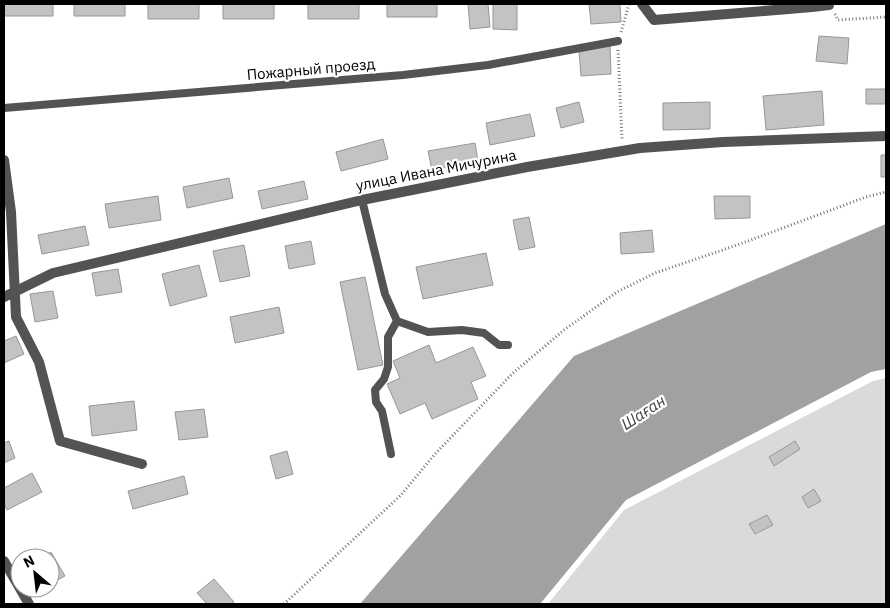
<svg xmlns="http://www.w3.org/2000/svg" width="890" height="608" font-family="'IBM Plex Sans',sans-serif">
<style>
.green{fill:#dadada}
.water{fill:#a1a1a1}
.building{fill:#c3c3c3;stroke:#979797}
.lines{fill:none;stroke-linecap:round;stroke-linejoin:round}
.path{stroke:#757575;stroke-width:3;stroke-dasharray:1 2.5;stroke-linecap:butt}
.service{stroke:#535353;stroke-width:8}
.minor{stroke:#535353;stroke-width:10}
.labels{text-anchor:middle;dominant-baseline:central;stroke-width:4.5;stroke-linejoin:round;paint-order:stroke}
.street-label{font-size:15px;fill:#000;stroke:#fff}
.water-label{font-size:16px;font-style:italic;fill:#424242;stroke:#fff}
</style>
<rect width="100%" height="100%" fill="#fff"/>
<path class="green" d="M886,378v226h-338l76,-94 249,-129z"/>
<path class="water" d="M886,224v145l-15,3 -245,128 -86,104h-180l214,-248z"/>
<path class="building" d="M4,4h49v12h-49z
M74,4h51v12h-51z
M148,4h51v15h-51z
M223,4h51v15h-51z
M308,4h51v15h-51z
M387,4h50v13h-50z
M468,4h20l2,23 -20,2z
M493,4h24v26l-24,-1z
M589,4h31l1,18 -30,2z
M819,36l30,2 -2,26 -31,-3z
M610,46l1,28 -30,2 -2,-25z
M866,89h20v15h-20z
M822,91l2,34 -58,5 -3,-34z
M579,102l5,20 -23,6 -5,-20z
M710,102v27l-47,1v-27z
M530,114l5,22 -45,9 -4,-22z
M383,139l5,20 -47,12 -5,-19z
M475,143l3,18 -46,9 -4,-19z
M881,155h5v22h-5z
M229,178l4,20 -46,10 -4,-21z
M304,181l4,18 -46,10 -4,-18z
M158,196l3,24 -52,8 -4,-24z
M714,196h36v22l-35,1z
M529,217l6,30 -16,3 -6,-30z
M85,226l4,19 -47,9 -4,-19z
M652,230l2,22 -33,2 -1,-21z
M311,241l4,23 -26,5 -4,-23z
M244,245l6,31 -30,6 -7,-31z
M486,253l7,32 -70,14 -7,-32z
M199,265l8,31 -37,10 -8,-32z
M118,269l4,23 -26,4 -4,-23z
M365,277l18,88 -25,5 -18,-88z
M53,291l5,27 -23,4 -5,-28z
M279,307l5,26 -49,10 -5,-26z
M16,336l8,18 -20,9v-22z
M429,345l7,18 37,-16 13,29 -15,6 7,17 -46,20 -7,-16 -25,11 -13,-30 13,-6 -7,-17z
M134,401l3,29 -45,6 -3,-30z
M204,409l4,28 -29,3 -4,-28z
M9,441l6,17 -11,5v-20z
M795,441l5,8 -26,17 -5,-9z
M287,451l6,23 -17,5 -6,-23z
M32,473l10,19 -35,18 -3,-7v-15z
M184,476l4,18 -55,15 -5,-18z
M814,489l7,12 -13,7 -6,-11z
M767,515l6,10 -18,9 -6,-10z
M51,552l14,24 -15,8v-26h-10z
M214,579l20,23 -3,2h-24l-10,-11z"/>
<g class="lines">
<path class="path" d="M835,14l3,6 48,-3
M621,32l8,-28
M618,50l4,89
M284,604l117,-109 34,-41 77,-80 52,-44 53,-38 38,-19 85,-29 126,-47 20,-5"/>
<path class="service" d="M4,108l399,-33 85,-10 130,-24
M362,200l23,94 12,27 31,11 34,-2 22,3 15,12h9
M391,454l-9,-43 -6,-9 -1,-12 9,-11 4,-12v-30l9,-16"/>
<path class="minor" d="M642,4l12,16 158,-13 17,-2v-1
M4,160l7,52 5,105 23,45 21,79 82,23
M4,297l49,-24 309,-73 165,-33 113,-19 83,-6 163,-6
M4,561l25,43"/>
</g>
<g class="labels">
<g class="street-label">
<text transform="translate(311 69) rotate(-5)">Пожарный проезд</text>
<text transform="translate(436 170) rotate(-11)">улица Ивана Мичурина</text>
</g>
<g class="water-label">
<text transform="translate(643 412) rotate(-33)">Шаған</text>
</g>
</g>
<rect width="890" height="608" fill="none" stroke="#000000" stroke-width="10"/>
<g transform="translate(35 573) rotate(332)"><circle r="24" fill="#ffffff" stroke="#999999"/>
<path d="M0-4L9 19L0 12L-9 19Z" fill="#000000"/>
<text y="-8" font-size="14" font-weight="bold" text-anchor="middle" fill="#000000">N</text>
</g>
</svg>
